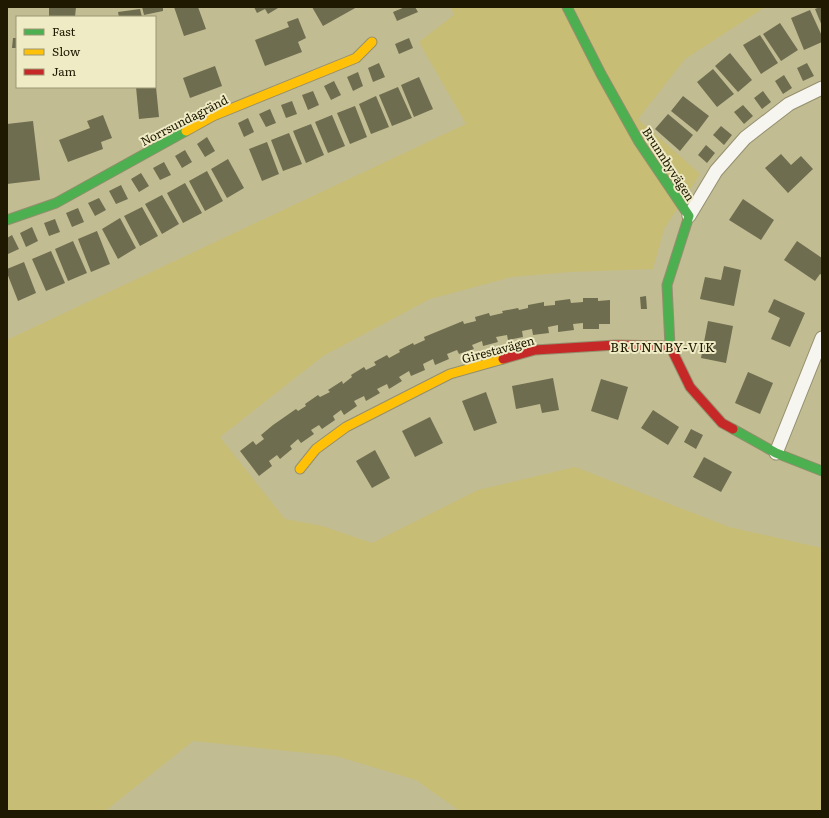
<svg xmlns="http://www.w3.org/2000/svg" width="829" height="818" font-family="Literata,serif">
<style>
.green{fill:#c7bd75}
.building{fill:#6e6d4f}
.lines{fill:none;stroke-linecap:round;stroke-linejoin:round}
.street-casing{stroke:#948f6e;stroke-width:15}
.fast-casing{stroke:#948f6e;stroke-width:11}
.slow-casing{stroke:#948f6e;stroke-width:11}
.jam-casing{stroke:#948f6e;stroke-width:11}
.street{stroke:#f6f5ef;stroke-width:13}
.fast{stroke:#4caf50;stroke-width:9}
.slow{stroke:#ffc107;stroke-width:9}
.jam{stroke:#c62828;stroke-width:9}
.labels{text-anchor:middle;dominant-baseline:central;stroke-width:4;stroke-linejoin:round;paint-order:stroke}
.street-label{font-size:12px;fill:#1e1900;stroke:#efebc5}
.neighbourhood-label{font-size:13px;letter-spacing:1px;fill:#1e1900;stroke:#efebc5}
</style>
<rect width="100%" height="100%" fill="#c2bc92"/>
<path class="green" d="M451,7h314l-80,52 -47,60 62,55 -36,55 -11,40 -83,3 -58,5 -82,22 -107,57 -103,81 65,82 37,7 50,17 106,-53 97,-23 154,60 93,21v263h-362l-44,-31 -80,-24 -143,-15 -88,70h-98v-471l459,-216 -47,-82 35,-27z"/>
<path class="building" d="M49,7h27l-1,10h-26z
M142,7h21v4l-19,4z
M174,7h24l8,22 -22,7z
M254,7h23l1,1 -10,6 -3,-5 -8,4z
M312,7h45l-34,19z
M405,7h10l3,5 -21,9 -4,-9z
M820,7h2v19l-7,-17z
M140,9l2,8h-23l-1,-5z
M810,10l12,26v6l-18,8 -13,-32z
M298,18l8,20 -8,4 4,10 -37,14 -10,-26 34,-13 -2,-5z
M780,23l18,27 -17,11 -18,-27z
M760,35l18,28 -17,11 -18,-29z
M13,38h4v10h-5z
M409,38l4,10 -14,6 -4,-10z
M730,53l22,27 -14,12 -23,-26z
M379,63l6,14 -12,5 -5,-14z
M807,63l7,13 -11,5 -6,-13z
M215,66l7,20 -32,12 -7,-20z
M713,69l21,25 -17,13 -20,-25z
M358,72l5,14 -10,5 -6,-14z
M784,75l8,13 -9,6 -8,-13z
M419,77l14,32 -19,8 -13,-32z
M334,81l7,14 -10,5 -7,-14z
M136,87h20l3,30 -20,2z
M398,87l14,31 -20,8 -13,-31z
M313,91l6,14 -11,5 -6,-15z
M763,91l8,11 -9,7 -8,-11z
M376,96l13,31 -18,7 -12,-30z
M683,96l26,20 -12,16 -26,-21z
M292,101l5,13 -11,4 -5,-13z
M743,105l10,11 -9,8 -10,-12z
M355,106l12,31 -17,7 -13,-31z
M270,109l6,14 -10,4 -7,-13z
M668,114l25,21 -13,16 -25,-22z
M103,115l9,23 -11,4 2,7 -35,13 -9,-22 31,-12 -3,-7z
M332,115l13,31 -17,7 -13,-31z
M248,118l6,14 -10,5 -6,-14z
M33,121l7,59 -33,4v-60z
M311,124l13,31 -18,8 -13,-32z
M721,126l11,9 -8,10 -11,-10z
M289,133l13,31 -19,7 -12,-31z
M207,137l8,14 -10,6 -8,-13z
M267,142l12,32 -17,7 -13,-32z
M706,145l9,8 -8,10 -9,-8z
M185,150l7,12 -10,6 -7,-12z
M781,154l10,11 10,-9 12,13 -25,24 -23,-25z
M228,159l16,29 -17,10 -16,-29z
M164,162l7,13 -11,5 -7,-12z
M207,171l16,30 -18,10 -16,-30z
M141,173l8,13 -10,6 -8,-13z
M185,183l17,30 -19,10 -16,-30z
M121,185l7,14 -12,5 -7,-13z
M162,195l17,29 -17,10 -17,-30z
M99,198l7,12 -11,6 -7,-13z
M743,199l31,21 -13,20 -32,-20z
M142,207l16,29 -18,10 -16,-30z
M78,208l6,14 -12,5 -6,-14z
M120,218l16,30 -18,11 -16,-30z
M55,219l5,13 -11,4 -5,-13z
M32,227l6,14 -12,6 -6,-14z
M97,231l13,33 -19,8 -13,-33z
M12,235l7,14 -11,5 -1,-16z
M73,241l14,32 -19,8 -13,-32z
M797,241l25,17v17l-2,-1 -5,7 -31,-21z
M51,251l14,32 -19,8 -14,-32z
M24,262l12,31 -18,8 -11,-28v-4z
M724,266l17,4 -7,36 -34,-7 5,-22 16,3z
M646,296l1,13h-6l-1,-12z
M583,298h15v3l12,-1v24h-11v5h-16v-6l-10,1 1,6 -16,2v-7l-10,2 1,6 -16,2 -1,-6 -10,2 1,6 -15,3 -1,-5 -11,2 2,5 -15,4 -1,-5 -10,4 2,4 -15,5 -2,-4 -10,4 2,5 -14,6 -2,-6 -10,5 2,6 -14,6 -2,-5 -10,6 3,4 -13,8 -2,-5 -10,5 3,4 -14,8 -2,-5 -10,5 3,5 -13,9 -3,-5 -8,6 2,4 -13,9 -3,-4 -8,5 3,4 -13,9 -3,-4 -8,7 2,3 -12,10 -3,-4 -8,6 3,5 -13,10 -19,-25 13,-10 3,4 8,-6 -3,-4 12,-10 23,-16 2,2 8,-5 -1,-2 13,-9 2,2 10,-5 -2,-2 14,-9 1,3 9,-7 -1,-2 13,-8 2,3 10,-5 -2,-3 13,-7 2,3 11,-6 -1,-2 14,-7 1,2 11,-5 -1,-3 39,-16 1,3 12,-3 -1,-4 14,-4 1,3 13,-3 -1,-2 16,-3 1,2 9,-2v-3l16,-3v4l11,-1v-4l15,-2 1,4 12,-1z
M774,299l31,14 -15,34 -19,-8 9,-21 -12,-6z
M708,321l25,5 -7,37 -25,-5z
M748,372l25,11 -13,31 -25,-11z
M553,378l6,32 -17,3 -2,-9 -24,5 -4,-23z
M601,379l27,8 -10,33 -27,-9z
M486,392l11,31 -23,8 -12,-30z
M653,410l26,17 -11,18 -27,-17z
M430,417l13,26 -28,14 -13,-26z
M691,429l12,6 -7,14 -12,-7z
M375,450l15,28 -18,10 -16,-27z
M704,457l28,15 -11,20 -28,-15z"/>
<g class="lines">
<g class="street-casing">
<path id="street" d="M689,216l27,-45 29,-33 44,-34 33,-16
M776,453l46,-115"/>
</g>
<g class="fast-casing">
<path id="fast" d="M567,7l34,67 38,68 50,74 -22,69 3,61
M7,220l49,-17 130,-72
M733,429l43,24 46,18"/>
</g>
<g class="slow-casing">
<path id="slow" d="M186,131l27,-15 143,-58 16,-16
M300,469l16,-20 30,-22 104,-53 53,-15"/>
</g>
<g class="jam-casing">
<path id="jam" d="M503,359l32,-9 81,-5 54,1 20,41 32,36 11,6"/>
</g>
<use href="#street" class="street"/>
<use href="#fast" class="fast"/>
<use href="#slow" class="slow"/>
<use href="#jam" class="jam"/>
</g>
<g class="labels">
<g class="street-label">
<text transform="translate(184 120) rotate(-27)">Norrsundagränd</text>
<text transform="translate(669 164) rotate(57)">Brunnbyvägen</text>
<text transform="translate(498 349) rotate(-15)">Girestavägen</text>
</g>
<g class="neighbourhood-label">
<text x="663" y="346">BRUNNBY-VIK</text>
</g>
</g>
<rect width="829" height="818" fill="none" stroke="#1e1900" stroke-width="16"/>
<rect x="16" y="16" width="140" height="72" fill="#efebc5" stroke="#9b9776"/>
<rect x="24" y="29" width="20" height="6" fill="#4caf50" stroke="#9b9776"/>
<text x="52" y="36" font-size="12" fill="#1e1900">Fast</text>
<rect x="24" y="49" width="20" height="6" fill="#ffc107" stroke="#9b9776"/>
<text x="52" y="56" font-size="12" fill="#1e1900">Slow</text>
<rect x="24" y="69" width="20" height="6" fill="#c62828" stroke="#9b9776"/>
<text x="52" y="76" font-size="12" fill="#1e1900">Jam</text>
</svg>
